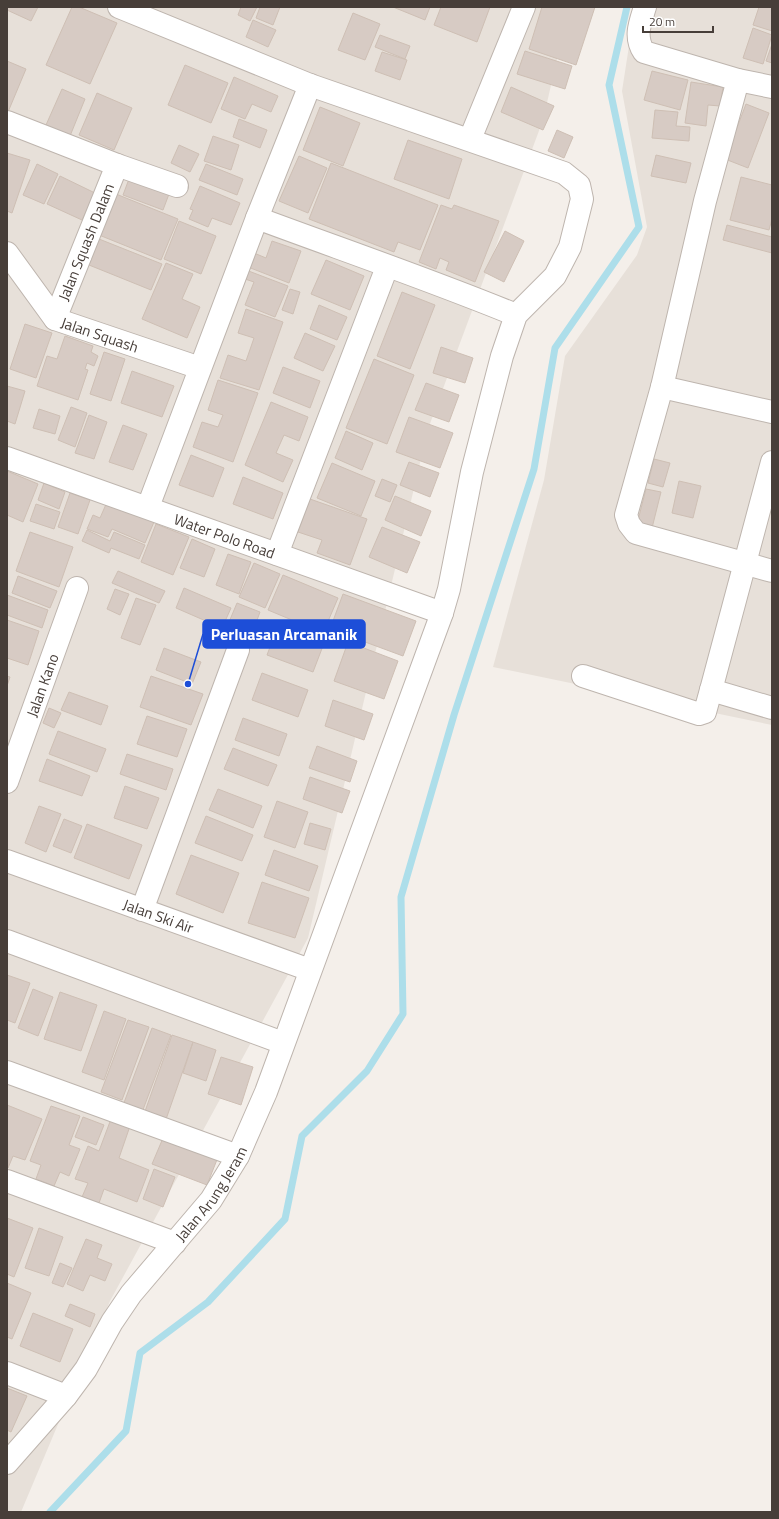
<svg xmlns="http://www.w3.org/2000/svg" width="779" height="1519" font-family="'Titillium Web',sans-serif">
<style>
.residential{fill:#e7e0d9}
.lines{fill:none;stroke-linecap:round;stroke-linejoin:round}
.stream{stroke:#addeea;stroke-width:7}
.building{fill:#d7cbc4;stroke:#cebfb4}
.minor-casing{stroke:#beb5ae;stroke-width:24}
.minor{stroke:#fff;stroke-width:22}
.labels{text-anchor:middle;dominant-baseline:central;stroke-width:4;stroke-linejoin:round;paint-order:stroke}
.street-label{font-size:15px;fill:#473e39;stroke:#fff}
.leader{fill:none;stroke:#1d4ed8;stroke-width:1.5}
.callout-dot{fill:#1d4ed8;stroke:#fff;stroke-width:1.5}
.callout{fill:#1d4ed8;stroke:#1d4ed8;stroke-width:1.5}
.callout-label{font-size:16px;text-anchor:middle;font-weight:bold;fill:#fff}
</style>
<rect width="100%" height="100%" fill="#f4efea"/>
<path class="residential" d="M7,7h562l-26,113 -115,309 -120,509 -198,363 -89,211h-14z
M638,7h134v718l-279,-58 51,-187 21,-124 72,-101 10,-28 -25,-136 7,-45z"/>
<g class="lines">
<path class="stream" d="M50,1512l76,-81 14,-78 68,-51 77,-83 17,-83 65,-65 36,-57 -2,-117 53,-182 80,-246 21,-121 84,-121 -30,-142 18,-78"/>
</g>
<path class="building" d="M7,7h31l-7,14 -24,-11z
M72,7h7l38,16 -27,61 -44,-19z
M241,7h16l-7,14 -12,-6z
M260,7h20l-7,18 -17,-7z
M393,7h37l-5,13z
M441,7h49l-13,35 -43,-17z
M542,7h53l-19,58 -47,-16z
M759,7h13v24l-19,-6z
M353,13l27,11 -15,36 -27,-10z
M253,20l23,10 -8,17 -22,-10z
M753,28l19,7 -9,29 -20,-6z
M380,35l30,11 -5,13 -30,-12z
M772,44v19l-6,-2z
M525,51l47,15 -7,23 -48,-15z
M382,52l25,8 -7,20 -25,-9z
M7,61l19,8 -18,43 -1,-1z
M185,65l43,18 -17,40 -43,-18z
M652,71l36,9 -8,30 -36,-10z
M234,77l44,19 -7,16 -19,-8 -7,15 -24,-10z
M691,82l32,5 -3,19 -12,-1 -2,21 -21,-3z
M511,87l43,19 -11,24 -42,-18z
M62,89l23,10 -15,37 -24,-11z
M97,93l35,15 -18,42 -35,-15z
M746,104l23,9 -21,55 -23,-9z
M320,107l40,16 -17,43 -40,-16z
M655,110l23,2 -2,14 14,1 -1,14 -37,-3z
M239,119l28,11 -7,18 -27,-11z
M557,130l16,7 -9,21 -16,-7z
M213,136l26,9 -8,25 -27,-9z
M408,140l54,19 -13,40 -55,-20z
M179,145l20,9 -9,18 -19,-9z
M7,153l23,7 -18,53 -5,-2z
M656,155l35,8 -5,20 -35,-7z
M299,156l28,12 -19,45 -29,-12z
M331,163l107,42 -18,45 -22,-8 -4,10 -85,-33z
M37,164l21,10 -14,30 -21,-9z
M206,164l37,15 -6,16 -38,-15z
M132,171l40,15 -9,24 -40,-15z
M60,176l35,17 -13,27 -35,-16z
M741,177l31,8v34l-3,11 -39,-10z
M200,186l40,17 -9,22 -19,-7 -4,9 -19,-8 4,-9 -3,-1z
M116,194l62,25 -17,41 -62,-25z
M441,205l11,4 2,-4 45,16 -24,61 -29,-12 3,-8 -9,-4 -4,11 -17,-7z
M179,221l37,15 -15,38 -37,-15z
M727,225l45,12v16l-49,-13z
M505,231l19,10 -20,41 -20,-10z
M99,239l63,25 -11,26 -62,-25z
M272,241l29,10 -12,32 -41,-16 6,-14 12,5z
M326,260l38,16 -14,34 -39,-16z
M166,263l27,11 -11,25 18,8 -13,31 -45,-19z
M246,270l42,16 -13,31 -30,-12 9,-23 -12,-4z
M290,289l10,3 -7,22 -11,-4z
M402,292l33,13 -25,64 -33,-13z
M319,305l28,12 -10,23 -27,-11z
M246,309l37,13 -24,68 -39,-12 8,-23 18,6 8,-23 -16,-5z
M25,324l27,9 -16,45 -26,-9z
M305,333l30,13 -12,25 -29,-13z
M65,336l28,10 -2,6 7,4 -4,10 -7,-3 -2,6 3,1 -10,30 -41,-14 10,-30 10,3z
M441,347l32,11 -8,25 -32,-10z
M104,352l21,7 -14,42 -21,-7z
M374,359l40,16 -27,69 -41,-16z
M283,367l37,14 -10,27 -37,-15z
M132,371l42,15 -12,31 -41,-14z
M218,380l40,13 -25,69 -40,-15 9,-25 16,5 5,-12 -15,-5z
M426,383l33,12 -10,27 -34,-12z
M7,386l18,5 -10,33 -8,-3z
M271,402l37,15 -9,24 -15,-6 -8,18 17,7 -10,22 -38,-17z
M71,407l16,6 -12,34 -17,-7z
M39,409l21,7 -5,18 -22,-6z
M89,415l18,7 -13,37 -19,-6z
M409,417l44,16 -13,35 -44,-16z
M123,425l24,9 -14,36 -24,-8z
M346,431l27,12 -11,27 -27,-12z
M191,455l33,13 -11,29 -34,-12z
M654,459l16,4 -7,24 -15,-4z
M409,462l30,11 -9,24 -30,-12z
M332,463l43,18 -14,35 -44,-18z
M7,471l31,13 -15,38 -16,-7z
M243,477l40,16 -10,26 -40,-15z
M382,479l15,6 -7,17 -15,-6z
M679,481l22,5 -8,32 -21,-5z
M44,483l21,9 -6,17 -21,-9z
M646,489l15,3 -10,40 -15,-4z
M70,493l20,7 -12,34 -20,-7z
M395,496l36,15 -10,25 -36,-16z
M310,499l57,20 -17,46 -33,-12 5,-13 -24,-8z
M107,502l47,20 -9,21 -33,-14 -4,8 -21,-8 6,-14 7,3z
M36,504l24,8 -6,17 -24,-8z
M156,524l33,13 -16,38 -32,-13z
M382,527l38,15 -13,31 -38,-16z
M87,530l23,11 4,-9 31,13 -6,14 -28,-11 -2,5 -27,-12z
M30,532l43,15 -14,40 -43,-16z
M192,539l23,10 -11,28 -24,-9z
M228,554l23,8 -12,32 -23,-9z
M254,563l26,11 -15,34 -26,-11z
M118,571l47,20 -6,12 -47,-20z
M283,575l55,23 -15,35 -55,-23z
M18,576l39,15 -7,17 -38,-15z
M184,588l47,20 -9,20 -46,-20z
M115,589l14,5 -9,21 -13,-6z
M343,594l73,27 -13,35 -73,-27z
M7,595l41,15 -6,18 -35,-13z
M136,598l20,7 -16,40 -19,-7z
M237,603l23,9 -7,19 -24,-9z
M7,620l32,11 -11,34 -21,-7z
M280,621l46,17 -13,34 -46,-17z
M348,642l50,19 -14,38 -50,-18z
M164,648l37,14 -9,22 -36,-14z
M262,673l46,17 -10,27 -46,-17z
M7,676l3,1 -3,9z
M151,676l52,18 -12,31 -51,-18z
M69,692l39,14 -7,19 -40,-15z
M333,700l40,14 -9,26 -39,-14z
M49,708l12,5 -7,15 -11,-5z
M147,716l40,13 -10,28 -40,-13z
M243,718l44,16 -8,22 -44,-16z
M58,731l48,18 -9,23 -48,-18z
M317,746l40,15 -7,21 -41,-14z
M233,748l44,17 -9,21 -44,-17z
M127,754l46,15 -7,21 -46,-16z
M47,759l43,17 -8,20 -43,-15z
M310,777l40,14 -8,22 -39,-14z
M125,786l34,12 -12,31 -33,-11z
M218,789l44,17 -9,22 -44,-18z
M277,801l31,11 -13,36 -31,-11z
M39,806l22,8 -15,38 -21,-9z
M206,816l47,19 -11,26 -47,-18z
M64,819l18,7 -11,27 -18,-7z
M310,823l21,6 -6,21 -21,-6z
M87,824l55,21 -13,34 -55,-21z
M274,850l44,16 -9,25 -44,-16z
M191,855l48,18 -16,40 -47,-19z
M262,882l47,16 -14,40 -47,-15z
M7,975l23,8 -15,40 -8,-3z
M33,989l20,8 -15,39 -20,-8z
M60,992l37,13 -16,46 -37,-12z
M104,1011l22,8 -22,61 -22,-8z
M128,1020l21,7 -27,73 -21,-8z
M152,1028l19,7 -30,80 -19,-7z
M172,1035l21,7 -29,83 -21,-8z
M193,1042l23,8 -10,31 -23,-8z
M221,1057l32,10 -12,38 -33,-11z
M7,1105l35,14 -17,41 -12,-4 -5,12z
M51,1106l29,10 -11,29 11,4 -11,27 -9,-4 -6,14 -18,-7 5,-14 -11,-4z
M83,1117l21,8 -8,20 -21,-8z
M111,1119l19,7 -11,32 30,12 -12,32 -33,-13 -5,14 -17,-6 6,-14 -13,-4 13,-33 11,5z
M166,1131l54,21 -13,33 -55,-21z
M154,1169l21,8 -12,30 -20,-8z
M7,1218l26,10 -19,49 -7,-3z
M39,1228l24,9 -14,39 -24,-8z
M86,1239l16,6 -5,13 15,6 -7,17 -15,-6 -7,16 -16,-7z
M60,1263l12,5 -9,19 -11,-4z
M7,1283l24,10 -19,46 -5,-2z
M70,1304l25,10 -5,13 -25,-11z
M33,1313l40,16 -13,33 -40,-16z
M7,1388l20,8 -16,36 -4,-2z"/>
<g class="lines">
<g class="minor-casing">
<g id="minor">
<path d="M645,7c-5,16 -11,30 -1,45l94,28 34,7"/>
<path d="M738,80l-33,121 -43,186 -36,128 3,9 7,9 136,38"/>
<path d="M7,122l110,43 -62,154"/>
<path d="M470,139l54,-132"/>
<path d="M117,165l60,21"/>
<path d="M257,218c86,32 174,62 259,97"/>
<path id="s1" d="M7,253l48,66 145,49"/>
<path d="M662,387l110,25"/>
<path id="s2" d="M7,458l435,155"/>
<path d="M148,507l109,-289 53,-133"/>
<path d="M277,554l110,-287"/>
<path d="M583,676l116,38 6,-2 6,-22 61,18"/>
<path d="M711,690l61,-228"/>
<path id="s3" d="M7,782l70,-194"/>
<path id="s4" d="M7,861l303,109"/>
<path d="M142,910l96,-260"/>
<path d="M7,941l276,102"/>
<path d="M7,1072l231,84"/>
<path d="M7,1181l168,62"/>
<path d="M7,1373l59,23"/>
<path id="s5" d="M7,1463l59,-67 20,-27 26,-47 19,-28 80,-94 27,-44 28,-64 176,-479 7,-24 23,-117 30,-116 14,-41 39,-39 15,-29 12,-48 -3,-14 -15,-12 -254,-88 -191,-78"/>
</g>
</g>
<use href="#minor" class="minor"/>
</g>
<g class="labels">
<g class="street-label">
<text transform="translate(86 242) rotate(-68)">Jalan Squash Dalam</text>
<text stroke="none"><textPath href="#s1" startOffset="129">Jalan Squash</textPath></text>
<text stroke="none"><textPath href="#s2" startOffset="231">Water Polo Road</textPath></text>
<text stroke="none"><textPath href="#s3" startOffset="103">Jalan Kano</textPath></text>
<text stroke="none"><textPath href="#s4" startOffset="161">Jalan Ski Air</textPath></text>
<text stroke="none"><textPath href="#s5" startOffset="339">Jalan Arung Jeram</textPath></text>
</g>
</g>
<path class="leader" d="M188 684L203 634"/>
<circle class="callout-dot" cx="188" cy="684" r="4"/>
<rect class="callout" x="203" y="620" width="162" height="28" rx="4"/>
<g class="callout-label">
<text x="284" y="640">Perluasan Arcamanik</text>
</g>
<rect width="779" height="1519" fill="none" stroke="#473e39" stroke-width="16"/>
<path d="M643 26v6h70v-6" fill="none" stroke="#473e39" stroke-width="2"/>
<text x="649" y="26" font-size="12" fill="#473e39" stroke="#ffffff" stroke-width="3" paint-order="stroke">20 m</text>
</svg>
